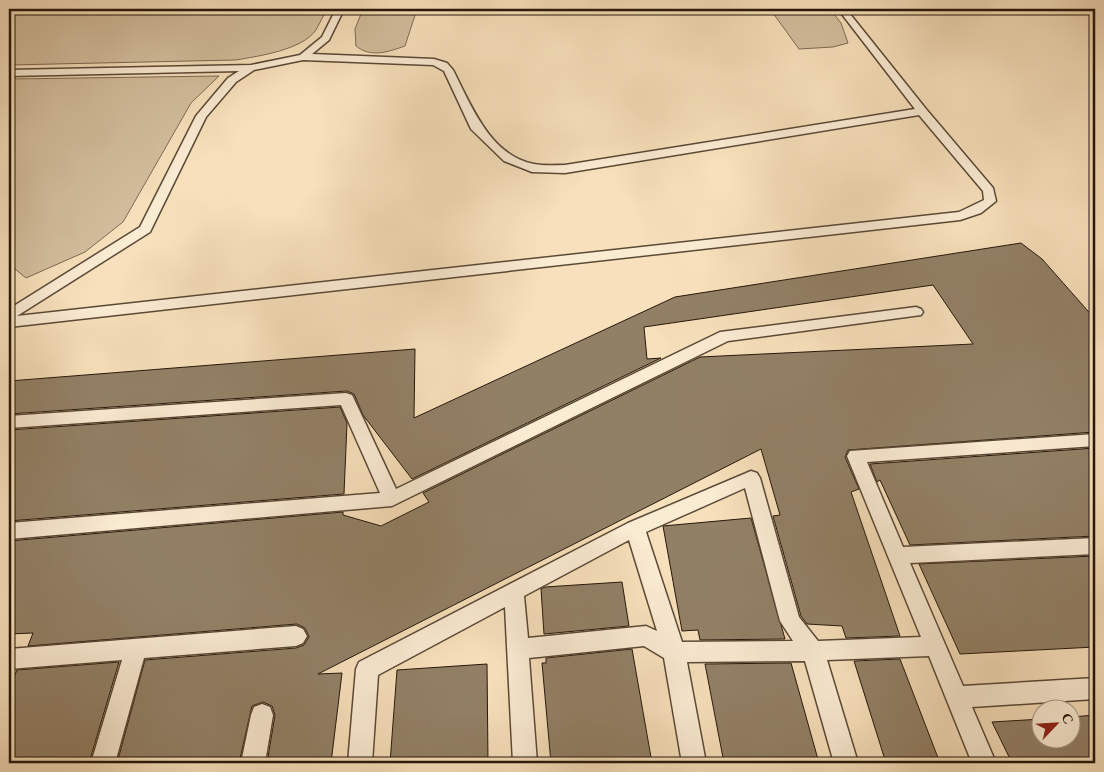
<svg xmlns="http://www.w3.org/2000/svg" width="1104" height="772" font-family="'EB Garamond',serif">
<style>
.green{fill:#d3be9d;stroke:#7c6a54}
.building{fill:#928066;stroke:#25170a}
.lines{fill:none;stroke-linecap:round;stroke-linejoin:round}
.service-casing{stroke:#5a4936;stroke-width:3}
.service{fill:#faebd3;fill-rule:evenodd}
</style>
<rect width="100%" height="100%" fill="#f7e0bb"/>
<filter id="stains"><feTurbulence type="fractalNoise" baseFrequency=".004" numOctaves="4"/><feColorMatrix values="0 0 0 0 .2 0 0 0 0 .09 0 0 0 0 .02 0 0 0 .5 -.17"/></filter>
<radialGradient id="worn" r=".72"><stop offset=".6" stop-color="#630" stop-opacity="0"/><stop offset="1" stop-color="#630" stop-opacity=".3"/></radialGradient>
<path class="green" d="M9,9h318c-4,7 -7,14 -11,21 -14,20 -57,26 -80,30l-227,5z
M363,9h54l-12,37c-17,6 -34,12 -49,0l-1,-17z
M770,9h60l11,14 7,20 -15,4 -34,2z
M219,76l-28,27 -68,119 -38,30 -59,26 -17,-14v-185z"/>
<path class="building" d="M1021,243l21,16 53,60v113l-247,18 -3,7 14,32 -8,3 49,144 -54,2 -4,-12 -35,-2 -6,-8 -28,-100 7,-1 -19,-66 -443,225 24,-1 -11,90h-64l8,-48 -3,-9 -9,-4 -11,4 -13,57h-122l28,-103 151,-12 8,-3 5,-8 -4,-9 -8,-4 -269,22 5,-13 -24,1v-93l334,-29v3l38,11 48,-24 -6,-9 277,-136 273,-13 -40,-59 -289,42 3,32 14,-1 -249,121 -49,-64 -9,-21 -7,-3 -338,23v-33l406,-32 -1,69 261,-121z
M340,407l7,16 -3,71 -335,27v-91z
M1095,448v88l-185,9 -30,-65 -3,2 -7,-18z
M751,518l34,121 -85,1 -2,-10 -16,1 -19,-105z
M1095,556v91l-135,7 -41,-90z
M622,582l7,44 -85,8 -3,-45 4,-2z
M632,649l20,114h-101l-9,-100h4v-5z
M900,659l40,104h-54l-32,-102z
M119,662l-30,101h-80v-75l8,-18z
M791,663l28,100h-95l-19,-99z
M487,664l1,99h-98l7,-93z
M1095,715v48h-83l-20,-41 50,-3v21h30v-23z"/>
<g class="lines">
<g class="service-casing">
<path id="service" d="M336,9h8l-15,31 -17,14 122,5 13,4 6,7c18,35 37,86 81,94 10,2 21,1 31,1l350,-56 -77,-100h8l80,100 67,79 3,13 -15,12 -21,7 -951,107v-18l131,-82 56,-111 32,-38 11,-7 -230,5v-6l242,-5 49,-10 22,-18zM303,60l130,5 11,6 27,58 33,32 28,11 33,1 354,-58 64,76 1,9 -25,12 -942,104 133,-84 56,-115 30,-35 18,-12z
M916,307l5,2 2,3 -2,3 -193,26 -336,165 -383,33v-16l371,-30 -39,-88 -332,23v-12l337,-23 6,2 2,4 42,90 324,-157z
M1095,434v12l-228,16 36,85 192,-9v16l-185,9 53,123 132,-8v21l-123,8 24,56h-24l-43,-107 -102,4 31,103h-24l-29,-102 -118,1 19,101h-24l-18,-105 -20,-12 -115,12 8,105h-24l-8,-156 -127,68 -6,88h-24l8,-94 3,-7 269,-139 123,-52 6,2 3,5 39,139 19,24 103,-4 -74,-181 3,-5zM745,488l35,133 13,20 -111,1 -36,-110zM629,540l28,91 -11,-5 -118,12 -4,-42z
M296,626l7,3 4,7 -4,7 -7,3 -152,12 -29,105h-24l31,-103 -113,9v-20z
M262,704l8,3 3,8 -8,48h-24l10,-48 3,-8z"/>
</g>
<use href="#service" class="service"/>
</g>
<rect width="1104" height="772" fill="none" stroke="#f7e0bb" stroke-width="30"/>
<rect x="10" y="10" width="1084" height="752" fill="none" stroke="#25170a" stroke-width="2.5"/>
<rect x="15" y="15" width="1074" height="742" fill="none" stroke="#25170a"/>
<g transform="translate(1056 724) rotate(65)"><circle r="24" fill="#faebd3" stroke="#a59683"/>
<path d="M0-4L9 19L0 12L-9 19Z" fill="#8f2418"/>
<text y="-8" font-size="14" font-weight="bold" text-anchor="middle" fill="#25170a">С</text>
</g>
<rect width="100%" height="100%" filter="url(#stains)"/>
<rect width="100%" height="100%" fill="url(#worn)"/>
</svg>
